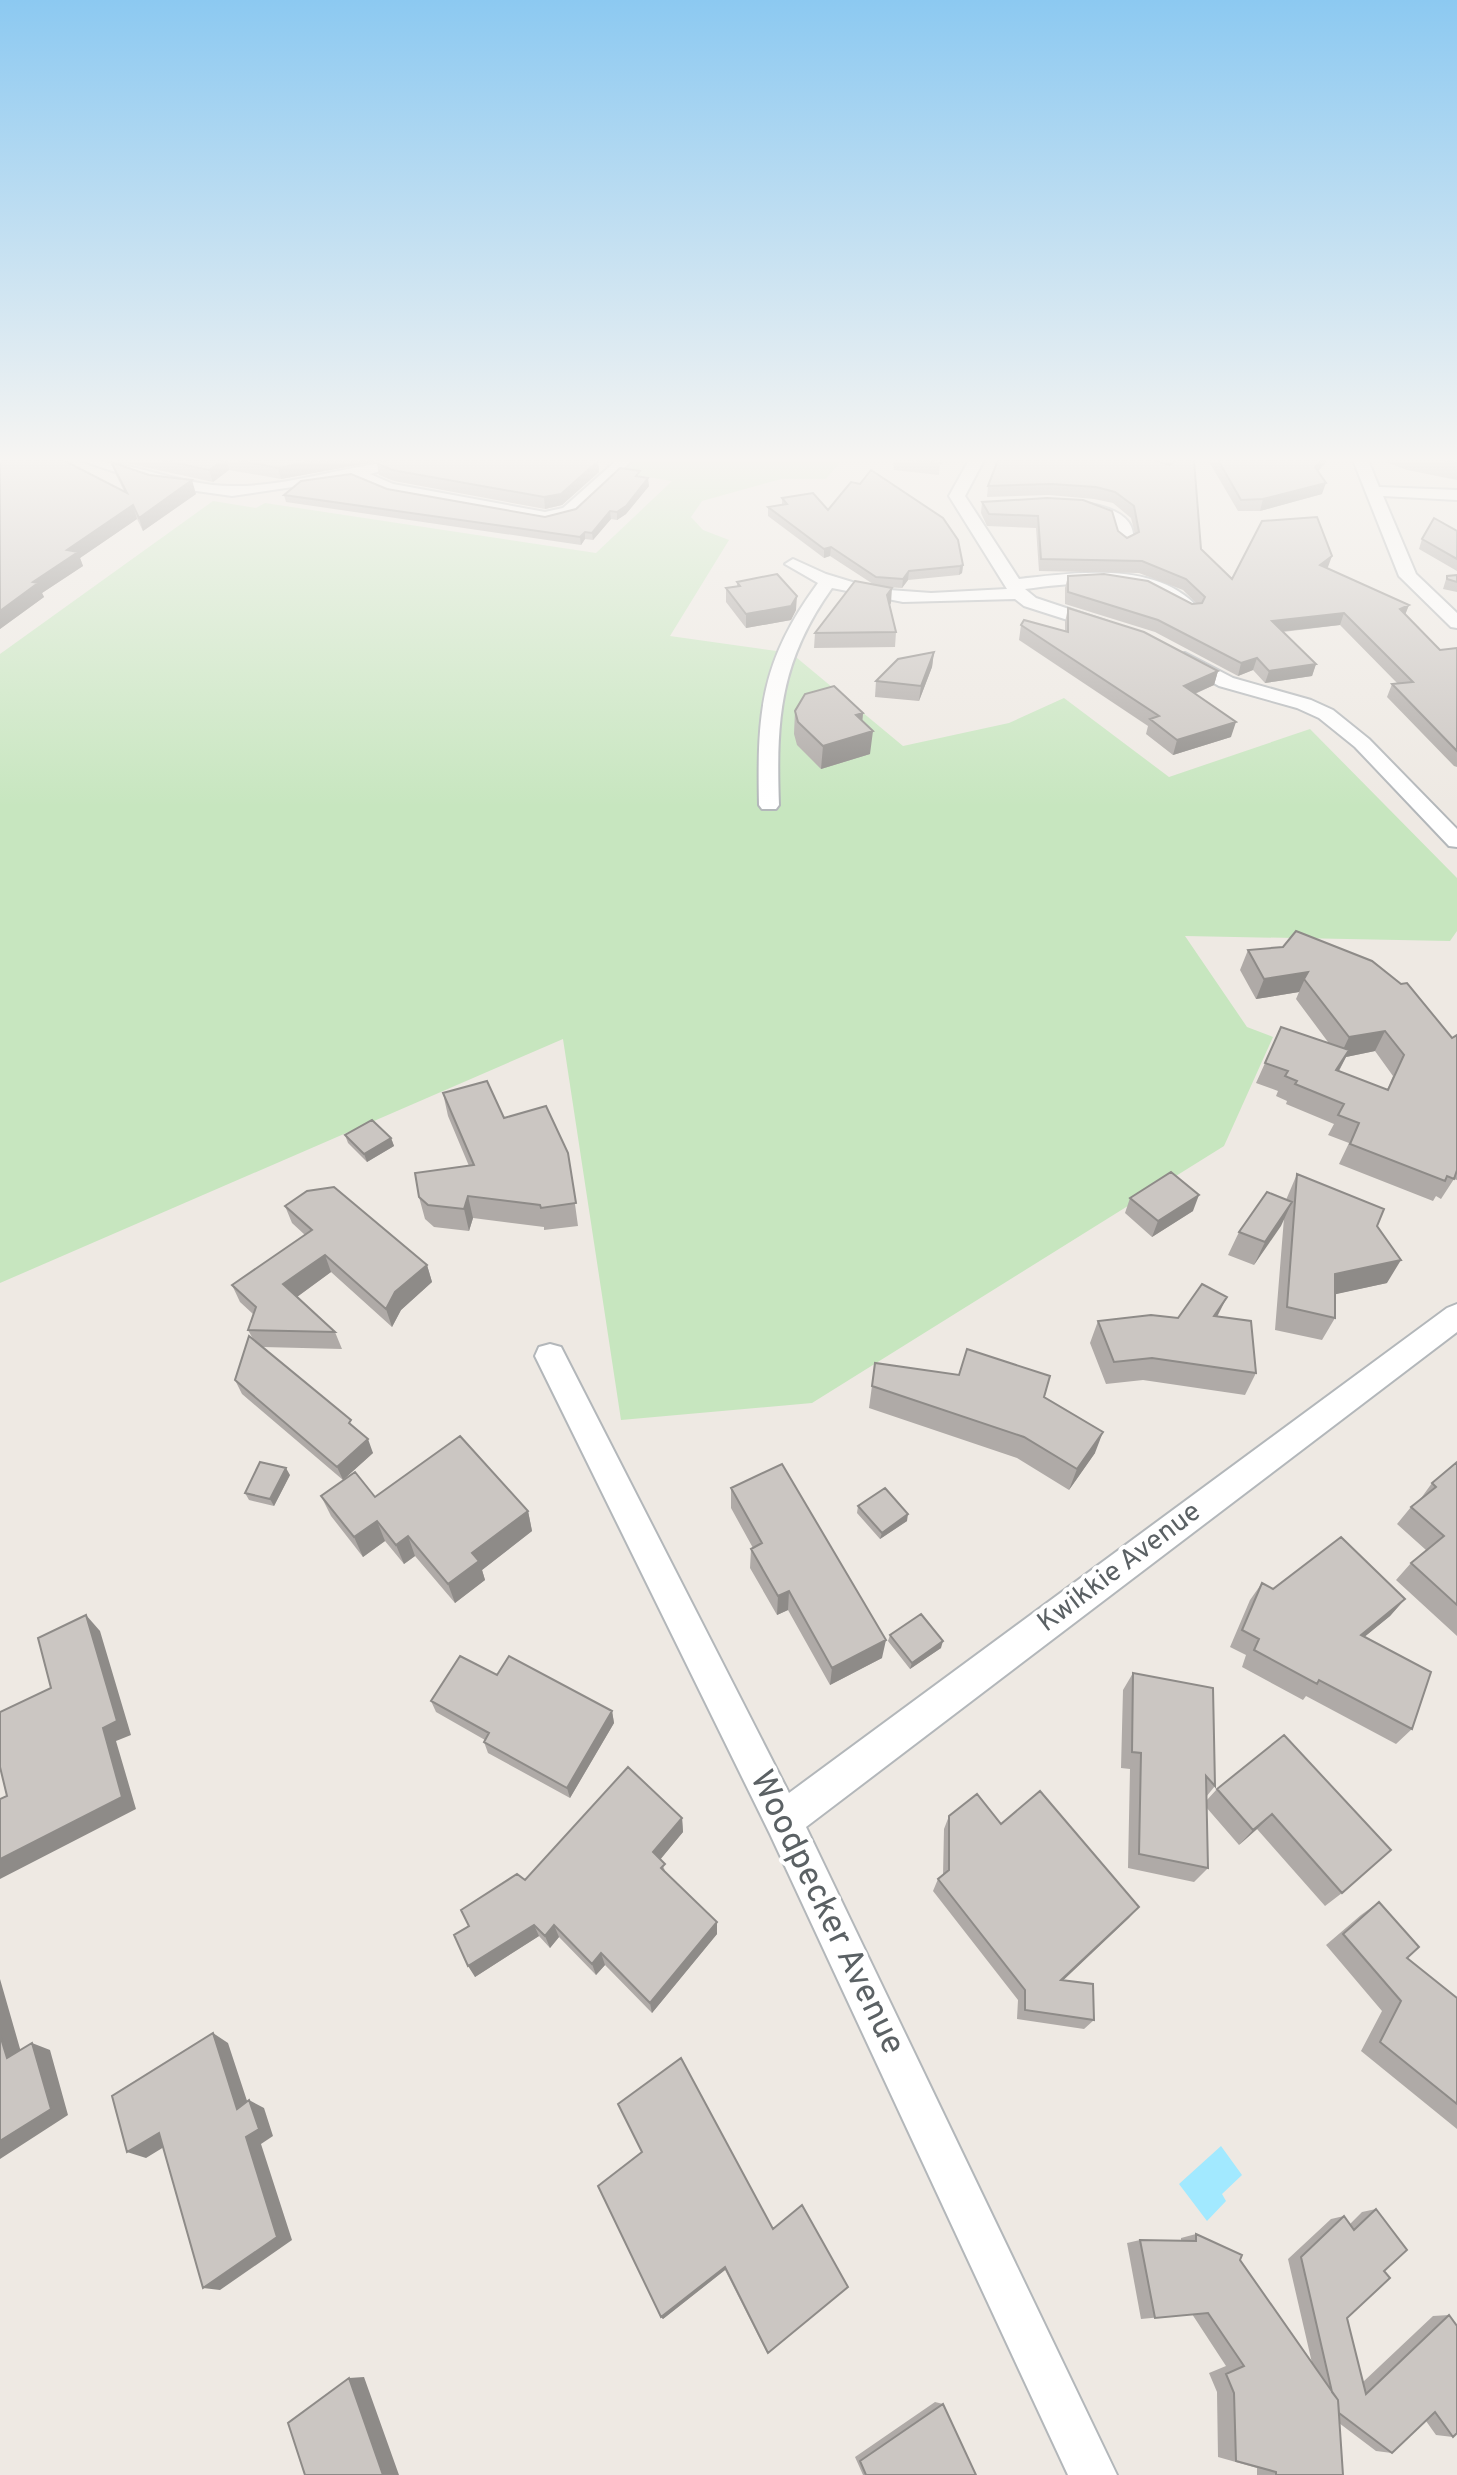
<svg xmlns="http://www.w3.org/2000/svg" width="1457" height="2475" font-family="Overpass,sans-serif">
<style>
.green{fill:#c7e6bf}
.water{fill:#a2e9ff}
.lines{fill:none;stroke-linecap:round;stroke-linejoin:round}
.minor-casing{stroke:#b3b7ba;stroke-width:4}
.minor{fill:#fff;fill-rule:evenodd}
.wall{fill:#afaaa7;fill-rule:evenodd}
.shaded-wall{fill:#8e8b88}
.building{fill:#cbc6c2;stroke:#8e8b88;stroke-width:2}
.labels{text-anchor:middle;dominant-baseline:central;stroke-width:8;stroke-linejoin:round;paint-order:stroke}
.street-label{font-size:28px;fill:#5b6164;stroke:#fff}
.near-street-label{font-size:34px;fill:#5b6164;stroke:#fff}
</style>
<rect width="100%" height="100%" fill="#eee9e3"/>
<path class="green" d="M636,460h206l-16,19h-45l-79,22 -11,16 12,13 26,10 -59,96 121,17 112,93 106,-23 55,-25 105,79 141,-48 147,149v53l-7,10 -265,-5 62,91 26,10 -49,109 -412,257 -191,17 -58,-381 -563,244v-629l213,-153 43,7 9,-5 331,50 76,-72 -49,-8z"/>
<path class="water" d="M1221,2146l21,29 -20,19 4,7 -19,20 -28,-37z"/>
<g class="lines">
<g class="minor-casing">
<path id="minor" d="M80,460c51,0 100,26 152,26 64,1 126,-26 190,-26l-52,14 23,10 152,28 18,-4 54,-48h16l-58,54 -30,8 -156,-29 -36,-15 -121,18 -78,-11z
M969,460h15l-19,36 54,83c55,-6 139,-19 180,30l-3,4c-16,4 -34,-18 -50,-23 -38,-12 -82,-6 -121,-1l11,9 72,24v8l-6,1 -78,-25 -9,-7 -112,3 -71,-14c-52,73 -56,130 -53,217l-3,4h-14l-3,-4c-2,-94 2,-144 59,-222l-33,-19 8,-5 33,15 49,15 56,4 76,-4 -58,-93z
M1353,460h15l11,27 78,3v10l-74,-4 33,78 41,39v15l-6,-1 -52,-51z
M1076,501c24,4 65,11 56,45h-12c-18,-37 -10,-27 -50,-37v-6z
M1185,653l48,25 78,22 22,10 36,29 88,90v18l-8,-1 -94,-99 -36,-29 -22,-10 -78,-22 -41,-23v-8z
M1457,1304v28l-651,495 311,648h-49l-298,-641 -235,-478 4,-9 11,-3 11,3 228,446 658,-485z"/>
</g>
<use href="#minor" class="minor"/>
</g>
<path class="wall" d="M0,460l124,31 -8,-16 -5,-13 85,32 -53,37 -6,-12 -57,39 3,8 -41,27 2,4 -44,32z
M112,460h272l-103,19 -52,-9 -16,12z
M598,460l1,12 -37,33 -17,4 -151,-28 -15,-6 -2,-12z
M893,460h47l-1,15 -45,-5z
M1158,460h36l7,89 31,30 96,-12 -1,1 82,37 -4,10 35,35 17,-2v119l-3,-1 -67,-69 5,-13h6l-58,-59 -57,7 33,32 -4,12 -47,7 -12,-13 -15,6 -83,-44 -90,-28v-16l3,-12 124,28h5l-14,-14 -44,-17 -100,-2 -3,-43 -49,-2 -6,-13 1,-11 136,29 9,7 8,-4 -4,-16 -18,-15 -19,-4 -45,-4 -62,2 1,-11 178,-22z
M1208,460h120l-10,11 4,23 -62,17h-22z
M1385,460h72v20l-50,-10 -21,-8z
M641,477l8,9 -23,28 -9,6 -6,-1 -18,21 -8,-1 -4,6 -295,-43 -2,-7 103,-6 158,28 31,-8z
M782,498l46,12 135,55 -1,8 -3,2 -51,5 -6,8 -16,-1 5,16 -1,2 6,27 -1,15 -81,1 1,-15 58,-49 -43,-28 -6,2 -56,-42v-9l14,-2z
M1457,531v40l-38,-22 3,-10z
M1457,575v17l-14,-3 4,-13z
M737,582l59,28 -5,10 -45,8 -20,-26v-14l11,-2z
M1068,608l150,63 -4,14 -19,9 36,43 -58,18 -27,-21 2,-8 -129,-86 2,-15 44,6v-9z
M934,652l-2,15 -13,34 -44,-4 1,-16z
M795,711l68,2 -1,8 8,33 -49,15 -24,-24 -3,-11z
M1248,950l204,88 5,-3v145l-3,-1 -13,20 -5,-3 -3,5 -94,-37 10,-21 -21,-8 6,-11 -48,-20 1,-3 -11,-5 2,-5 -22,-8 9,-20 63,-21 -32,-43 3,-7 -43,7 -16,-29zM1375,1051l18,25 -6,14 -48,-19 7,-14z
M443,1093l61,25 64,35 10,73 -34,4v-3l-71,-9 -4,13 -35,-4 -9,-8 -6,-22 50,-31 -21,-50z
M345,1135l46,3 3,8 -27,16 -19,-19z
M1297,1174l80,52 10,57 -52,11v24l-13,22 -47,-10 9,-112 -30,47 -26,-10 11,-23 47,-32z
M1130,1198l63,13 -41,26 -27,-24z
M285,1206l142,59 5,17 -31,28 -9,17 -61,-55 -34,25 38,35 7,17 -79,-2 91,81 19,25 -30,27 -101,-86 -7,-14 18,-41 -5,-9 5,-16 -13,-12 -8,-17 73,-50 -13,-12z
M1218,1317l38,56 -11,22 -102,-15 -37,4 -16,-41 8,-22z
M875,1363l169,34 51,56 -26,37 -52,-32 -148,-50z
M1457,1462v174l-61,-56 15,-17 15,-13 -29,-26 14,-17 8,-6 13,-18z
M290,1475l-16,31 -25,-6 -4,-7z
M731,1488l151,170 -52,27 -42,-75 -11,5 -27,-47 1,-19 2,-1 -22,-40z
M321,1496l54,1 153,14 4,20 -50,39 3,10 -30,23 -40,-47 -11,8 -19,-23 -22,16 -32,-41z
M858,1506l49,15 -27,18 -23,-26z
M1262,1583l11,6 132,10 -15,17 -26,21 48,92 -16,15 -90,-48 -3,4 -61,-33 4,-12 -16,-8 20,-47z
M890,1635l51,13 -31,21 -22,-28z
M1133,1673l82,113 -9,11v4l11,-12 67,-54 58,158 -17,13 -68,-77 -18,16 -33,-38 2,61 -14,14 -66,-14 2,-99 -9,-1 2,-78z
M497,1675l115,36 2,12 -44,75 -82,-45 -4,-11 1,-2 -49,-28 -5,-11z
M949,1816l52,8 138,83 -76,73 31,40 -10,9 -67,-10 1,-19 -85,-109 5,-12 5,-4 1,-46z
M682,1818l1,14 -23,27 6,14 51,49v12l-65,79 -47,-48 -9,10 -37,-38 -9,11 -11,-12 -64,41 -6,-51 56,-46z
M1379,1902l28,56 50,40v131l-96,-78 21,-40 -56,-66 35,-30z
M681,2058l87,295h-1l-42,-83 -62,49 -2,-2 -19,-164z
M1376,2209l8,62 -37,47 16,64 70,-66 16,-1 4,122 -17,-2 -10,-14 -34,32 -16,-2 -37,-28 4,52h-86v-7l-39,-11 -1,-65 -8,-19 17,-7 -34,-52 -51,5 -14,-76 13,-3 41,1v-3l15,-4 44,26 72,103 -24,-104 43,-40 13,-3 6,8 12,-12z
M935,2402l8,2 33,71h-113l-8,-18z"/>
<path class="shaded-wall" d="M224,460h3l2,10 -16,12 -4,-12z
M317,460h67l-103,19 -3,-11z
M1321,460h7l-17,19 4,-12z
M598,461l1,11 -37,33 -17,4 -1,-12z
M648,478l1,8 -23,28 -9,6v-8z
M192,480l4,14 -53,37 -4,-13z
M1326,483l-4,11 -62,17 3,-12z
M133,505l4,14 -57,39 3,8 -41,27 2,4 -44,32v-18l67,-61z
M610,511l1,8 -18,21 -1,-7z
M585,532v7l-4,6 -1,-8z
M831,547l-1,9 -6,2v-9z
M1332,556l-4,11 -12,10 4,-12z
M963,565l-1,8 -3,2 1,-9z
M909,571l-1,9 -6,8 1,-9z
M892,588l-1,15 -5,7 1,-15z
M797,596l-1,14 -5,10 -45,8v-14z
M1409,605l-5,12 -4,-8z
M1344,613l-4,12 -72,8 4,-12z
M934,652l-2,15 -13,34 2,-15z
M1257,658l-4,12 -15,6 3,-13z
M1316,664l-4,12 -47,7 4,-12z
M1218,671l-4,14 -34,15 4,-14z
M863,713l-2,21 12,-3 -3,23 -49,15 2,-23 33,-31z
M1236,722l-5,15 -58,18 4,-15z
M1308,972l-9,20 -43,7 8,-20z
M1385,1031l-10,20 -29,6 -7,13 -12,20 12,-32 10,-21z
M391,1138l3,8 -27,16 -3,-8z
M1199,1195l-6,16 -41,26 6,-16z
M468,1196l5,22 -4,13 -5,-22z
M1292,1202l-11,24 -27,39 11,-23z
M325,1255l6,17 -41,30 -7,-18z
M1401,1260l-14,23 -64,14 12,-23z
M427,1265l5,17 -31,28 -9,17 -6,-18 9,-17z
M1227,1297l-11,22 -2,-3z
M1103,1432l-8,21 -26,37 8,-21z
M368,1439l5,14 -30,27 -6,-13z
M286,1468l4,7 -16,31 -4,-7z
M528,1511l4,20 -50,39 3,10 -30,23 -7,-19 24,-31z
M908,1514l-1,7 -27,18 2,-6z
M377,1521l8,20 -22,16 -9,-20z
M408,1536l7,20 -11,8 -8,-19z
M789,1591l-1,19 -11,5 1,-19z
M1405,1599l-15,17 -44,36 15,-17z
M86,1615l14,16 31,104 -15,6 20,68 -136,70v-20l103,-131z
M886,1640l-4,18 -52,27 2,-17z
M943,1641l-2,7 -31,21 2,-6z
M612,1711l2,12 -44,75 -3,-10z
M1272,1814l-15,15 -18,16 14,-15z
M682,1818l1,14 -28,34 -2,-14z
M1139,1907l-10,11 -76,72 8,-10z
M717,1922v12l-65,79 -2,-10z
M534,1925l5,11 -64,41 -7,-11z
M554,1925l5,12 -9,11 -5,-12z
M601,1953l4,12 -9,10 -4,-11z
M0,1979l25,87 -18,-8 -7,-23z
M213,2033l15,10 24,73 -15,-7z
M32,2043l18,7 18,65 -68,44v-18z
M249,2100l15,8 9,28 -12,8 31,96 -72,50 -17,-2 43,-151z
M159,2133l18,6 -31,19 -19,-6z
M725,2267v3l-62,49 -2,-2z
M364,2377l35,98h-16l-34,-97z"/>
<path class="building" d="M0,460h63l64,33 -16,-31 38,13 43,5 -53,38 -6,-13 -66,45 11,2 -45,30 5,1 -38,28z
M162,460h62l-15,10z
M237,460h80l-39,8z
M388,460h208l2,1 -37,33 -17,3 -152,-27 -15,-7z
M909,460h31l1,3z
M998,460h156l15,5 7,-5h18l7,89 31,30 30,-58 55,-4 15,39 -12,9 89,40 -9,4 40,41 17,-2v103l-65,-67 21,-2 -69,-69 -72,8 44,43 -47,7 -12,-13 -16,5 -83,-43 -90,-28v-16l36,-2 44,7 44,23 10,-1 3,-6 -19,-18 -44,-18 -101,-2 -3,-43 -49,-2 -7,-12 65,-4 36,2 29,11 6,20 9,7 12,-6 -5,-26 -19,-14 -19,-5 -45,-3 -63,2z
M1218,460h103l-6,7 11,16 -63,16 -22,1z
M1441,460h16v3z
M620,468l20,3 -4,5 12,2 -22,28 -9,6 -7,-1 -18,22 -7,-1 -5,5 -296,-42 17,-14 50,-7 36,15 158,28 31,-8z
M871,470l72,48 15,22 5,25 -3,1 -51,5 -6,8 -27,-2 -45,-30 -7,2 -56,-42 19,-3 -5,-6 31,-5 15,17 23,-28 9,2z
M1434,518l23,13v28l-35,-20z
M777,574l20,22 -6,10 -45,8 -20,-26 14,-2 -3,-4z
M1457,575v7l-10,-3v-3z
M855,581l37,7 -5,7 9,37 -81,1z
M1068,608l76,24 74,39 -34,15 52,36 -59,18 -27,-21 9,-3 -138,-91 3,-5 44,12z
M934,652l-13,34 -45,-5 22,-22z
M834,686l29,27 -7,2 17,16 -50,15 -25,-24 -3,-11 10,-17z
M1296,931l76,30 29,23 6,-1 45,55 5,-3v135l-3,9 -7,-3 -2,5 -95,-37 9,-21 -21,-8 6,-11 -49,-20 2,-3 -12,-5 3,-5 -23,-8 16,-36 68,23 -13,20 52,20 16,-35 -19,-24 -36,6 -45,-58 4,-7 -44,7 -16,-29 35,-3z
M487,1081l17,37 42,-12 22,47 8,50 -35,5 -1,-3 -72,-9 -4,13 -36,-4 -9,-8 -4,-24 59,-8 -31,-72z
M372,1120l19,18 -27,16 -19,-19z
M1171,1172l28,23 -41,26 -28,-23z
M1297,1174l87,35 -7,17 24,34 -66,14v44l-48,-11z
M334,1187l93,78 -32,27 -9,17 -61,-54 -42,29 52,48 -87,-2 8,-23 -24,-22 80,-55 -27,-24 22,-15z
M1267,1192l25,10 -27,40 -26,-10z
M1202,1284l25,13 -13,19 37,5 5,52 -104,-15 -38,4 -16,-41 53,-6 27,3z
M249,1336l102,84 -2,3 19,16 -31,28 -102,-87z
M967,1349l83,27 -6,21 59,35 -26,37 -53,-32 -152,-51 3,-23 84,12z
M460,1436l68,75 -56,42 7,8 -31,23 -40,-48 -12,9 -19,-24 -23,16 -33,-41 34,-24 20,25z
M260,1462l26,6 -16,31 -25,-6z
M1457,1462v143l-46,-42 33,-27 -33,-29 25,-20 -4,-4z
M782,1464l104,176 -54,28 -43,-77 -11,5 -27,-47 11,-6 -31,-55z
M885,1488l23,26 -26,19 -24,-27z
M1341,1537l64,62 -44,36 70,37 -19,57 -93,-49 -2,4 -63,-34 5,-11 -17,-9 20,-47 11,6z
M921,1614l22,27 -31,22 -22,-28z
M86,1615l31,106 -14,7 19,69 -122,62v-60l7,-3 -7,-29v-55l51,-24 -13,-50z
M460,1656l37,19 12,-19 103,55 -45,77 -83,-46 5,-9 -58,-32z
M1133,1673l80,15 2,98 -9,-10 2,92 -69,-14 2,-101 -9,-1z
M1284,1735l107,115 -49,43 -70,-79 -19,16 -36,-41z
M628,1767l54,51 -29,34 12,12 -4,4 56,54 -67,81 -49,-50 -9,11 -38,-39 -9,11 -11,-11 -66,41 -14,-31 15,-9 -8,-16 56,-36 8,6z
M1040,1791l99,116 -78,73 32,4 1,36 -69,-10v-20l-87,-111 11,-9v-54l28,-22 24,30z
M1379,1902l40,45 -12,11 50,40v106l-77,-62 21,-41 -58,-67z
M213,2033l24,76 12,-9 10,29 -13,8 31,100 -74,51 -44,-155 -32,19 -15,-56z
M0,2035l7,23 25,-15 19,66 -51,32z
M681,2058l92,171 29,-24 46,82 -80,66 -43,-86 -64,50 -63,-131 44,-34 -24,-48z
M1376,2209l31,41 -23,21 6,7 -43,40 19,76 83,-79 8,11v107l-4,4 -18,-25 -43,41 -53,-40 -1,-13 -6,-8 -31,-135 43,-41 10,14z
M1196,2234l46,21 -2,5 98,140 5,75h-67v-3l-40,-11 -2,-68 -8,-19 18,-8 -36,-53 -53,5 -15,-78 56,1z
M349,2378l34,97h-78l-17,-52z
M943,2404l33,71h-110l-6,-14z"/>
<linearGradient id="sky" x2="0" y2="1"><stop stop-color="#8cc9f1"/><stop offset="0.57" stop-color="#f7f5f2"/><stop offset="1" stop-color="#f7f5f2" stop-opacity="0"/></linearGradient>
<rect width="1457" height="807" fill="url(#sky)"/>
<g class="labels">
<g class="street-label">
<text transform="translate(1120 1568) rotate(-37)">Kwikkie Avenue</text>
</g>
<g class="near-street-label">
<text transform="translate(826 1913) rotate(64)">Woodpecker Avenue</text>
</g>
</g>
</svg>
